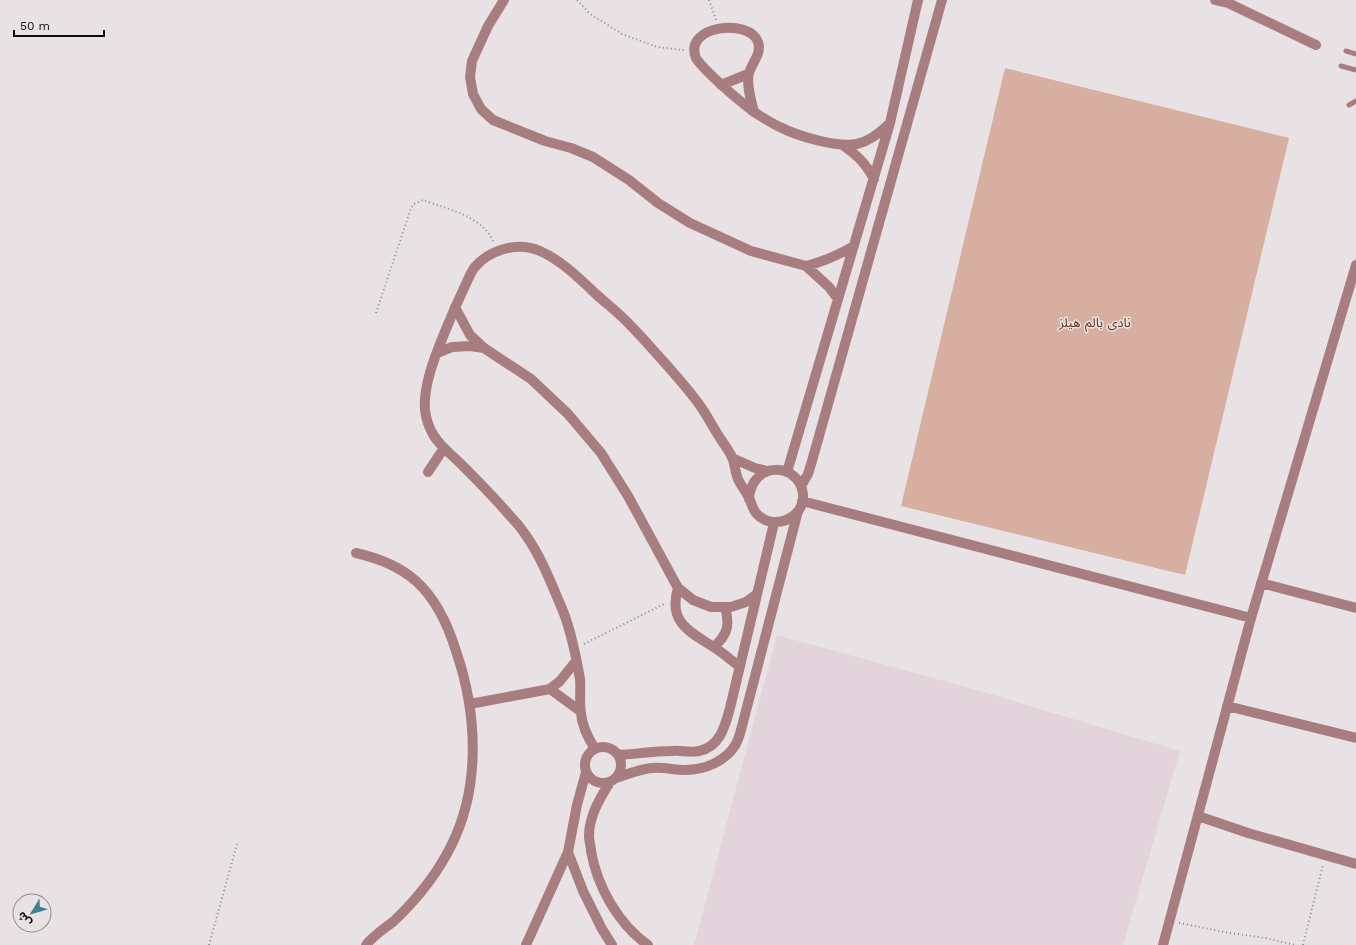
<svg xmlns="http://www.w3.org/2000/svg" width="1356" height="945" font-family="'Work Sans','Noto Sans Arabic',sans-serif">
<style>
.built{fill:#e3d4db}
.green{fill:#d6afa0}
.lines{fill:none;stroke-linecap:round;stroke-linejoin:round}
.path{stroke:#8d888a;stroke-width:2;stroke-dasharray:1 3;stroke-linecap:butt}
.lane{stroke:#a87d7f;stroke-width:5}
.street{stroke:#a87d7f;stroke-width:10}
.labels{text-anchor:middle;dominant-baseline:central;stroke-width:3;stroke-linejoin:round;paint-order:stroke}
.park-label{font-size:13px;fill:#6a3219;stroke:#e9e2e5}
</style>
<rect width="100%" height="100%" fill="#e9e2e5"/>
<path class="built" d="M777,635l207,57 196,59 -57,194h-429z"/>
<path class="green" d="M1005,68l284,70 -104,437 -284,-69z"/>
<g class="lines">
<path class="path" d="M577,0l13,14 32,20 35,13 27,3
M709,0l7,20
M376,313l35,-105 3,-4 9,-4c24,9 59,16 70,41
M584,644l82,-41
M1179,923l51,10 36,5 29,7
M209,945l28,-101
M1303,945l20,-80"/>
<path class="lane" d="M1346,51l10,3
M1341,66l15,4
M1349,105l7,-4"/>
<path class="street" d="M504,0l-16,26 -16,35 -2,16 3,17 8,15 12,11 52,21 26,7 22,9 36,23 29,23 32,20 61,28 55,15 23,21 9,12
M1215,0l13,3 88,42
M721,85l27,-11
M754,112c-17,-13 -32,-26 -46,-40 -4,-4 -9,-9 -12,-14 -13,-33 54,-40 62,-16 4,11 -6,21 -9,31 -3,10 2,28 5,39 8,5 17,11 26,15 17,9 58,21 77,17 13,-3 24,-12 33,-21
M844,146c14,10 22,18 30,33
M806,266c17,-4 32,-11 48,-20
M455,307l15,28 14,13 47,31 37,35 33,39 27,43 50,92 15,12 18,7h20l15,-5 11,-8
M437,353l15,-6 18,-1 14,2
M732,458l23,10 12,3
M428,472l16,-24
M787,472l103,-349 28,-123
M801,486l7,-12 4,-13 130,-461
M802,501l449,117
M356,553c22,5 43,13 60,28 21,19 32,44 40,70 21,61 25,134 -4,193 -14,29 -35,55 -58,77 -10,8 -20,14 -28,24
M1261,583l95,25
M678,588c-10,33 10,43 34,58 10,6 19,14 28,21
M714,647c14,-13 16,-22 11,-40
M550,689l30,22
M470,704l80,-15 10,-8 16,-20
M1227,706l129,32
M585 765a18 18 0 1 1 36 0a18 18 0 1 1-36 0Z
M595,749c-7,-11 -13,-23 -14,-36 -2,-11 0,-23 -1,-34 -4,-23 -10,-54 -20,-75 -10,-24 -20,-49 -35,-70 -4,-6 -9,-12 -14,-17 -16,-19 -33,-36 -50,-53 -9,-9 -20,-17 -27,-28 -5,-8 -8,-17 -9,-26 -2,-24 10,-54 19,-76 6,-15 13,-31 20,-46 3,-6 6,-14 10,-20 15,-18 43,-27 66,-17 21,9 40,28 57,44 11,10 23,19 33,30 12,12 23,25 34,37 13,15 28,31 39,48 6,9 11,19 17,28 4,6 9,13 12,19 3,7 3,15 6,22 3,7 8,12 11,19 3,6 3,10 7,15 16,19 49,6 47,-19 -3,-31 -51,-35 -54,5
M618,755c18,-1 36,-4 53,-4 10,-1 19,2 28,0 21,-4 26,-25 31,-43l44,-185
M586,772l-9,33 -9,47 15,39 19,38 10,16
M616,778c12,-4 24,-9 36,-10 11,-1 23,2 34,2 19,0 40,-9 50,-26 2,-4 4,-10 5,-14l57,-219
M610,782c-10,16 -21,34 -21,54 0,5 2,10 2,15 6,35 27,73 57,94
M1198,816l50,17 108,31
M526,945l42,-93
M1163,945l88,-327 105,-353"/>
</g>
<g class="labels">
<g class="park-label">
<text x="1095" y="322">نادى بالم هيلز</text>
</g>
</g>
<g transform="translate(32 913) rotate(232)"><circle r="19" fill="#e9e2e5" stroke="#918c8e"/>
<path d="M0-3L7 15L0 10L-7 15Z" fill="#3c818e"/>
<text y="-6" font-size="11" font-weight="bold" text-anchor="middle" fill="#0d0b0c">ش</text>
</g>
<path d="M14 30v6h90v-6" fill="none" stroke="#0d0b0c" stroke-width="2"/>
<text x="20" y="30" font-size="12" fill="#0d0b0c" stroke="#e9e2e5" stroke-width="3" paint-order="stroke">50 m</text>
</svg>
